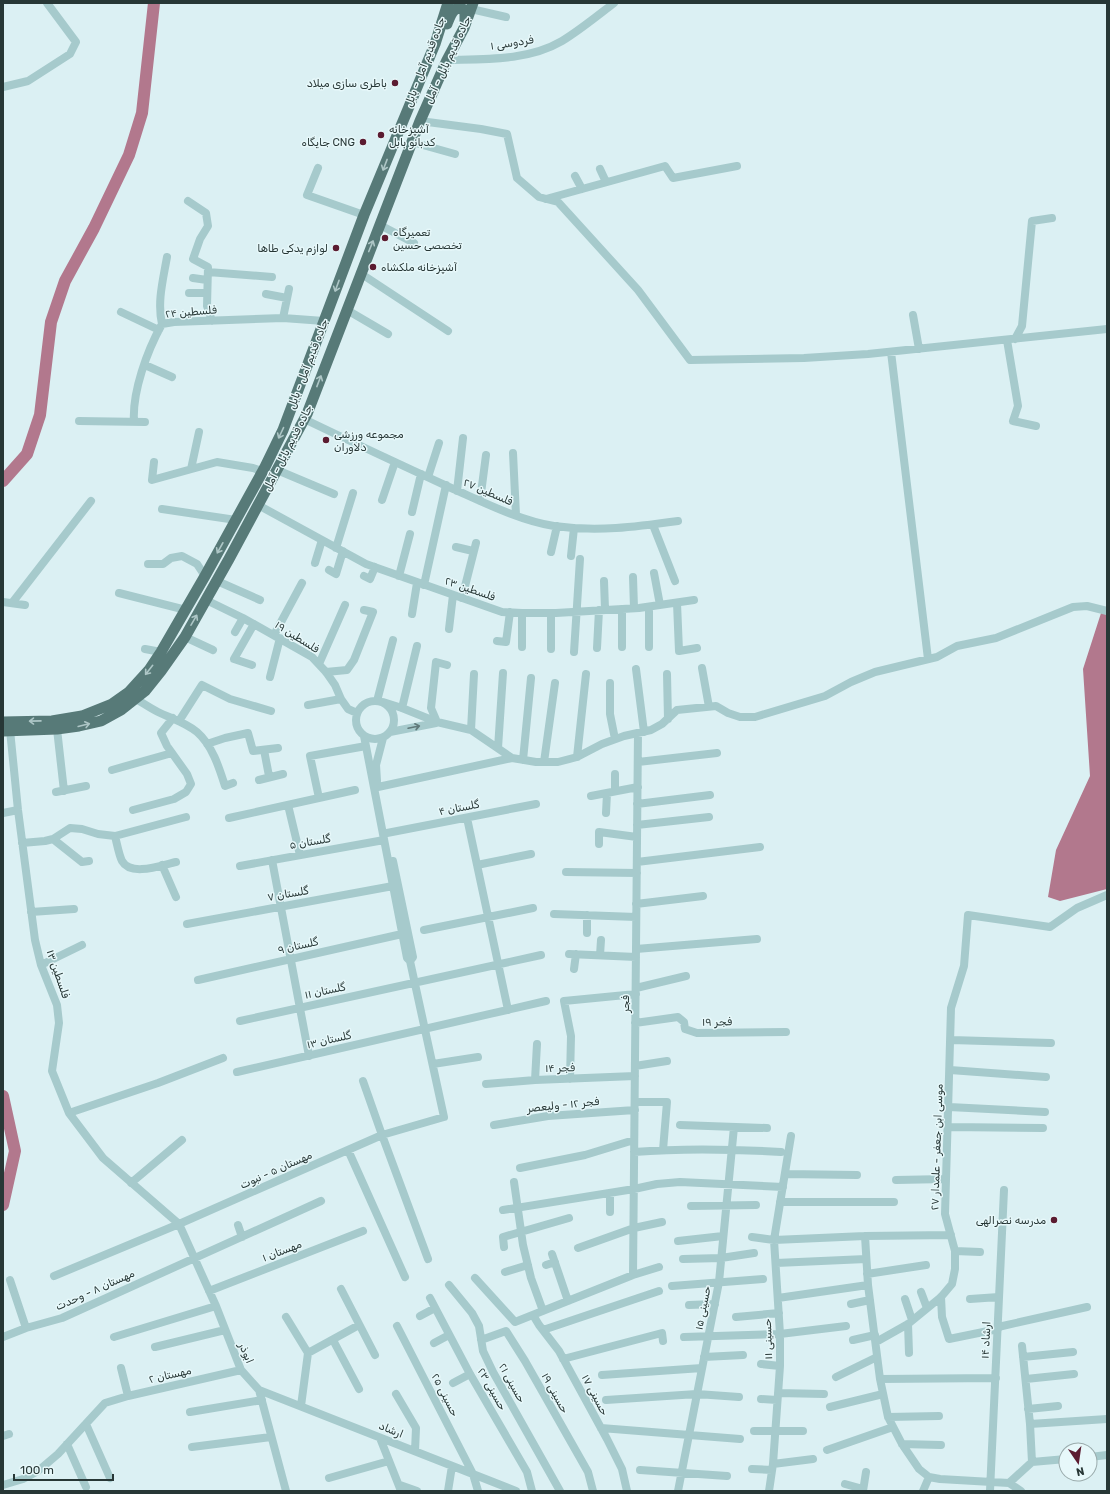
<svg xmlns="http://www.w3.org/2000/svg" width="1110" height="1494" font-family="Rubik,'Noto Sans Arabic',sans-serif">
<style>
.water{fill:#b2788d}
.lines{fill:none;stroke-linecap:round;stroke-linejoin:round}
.river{stroke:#b2788d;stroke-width:12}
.minor{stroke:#a6cacc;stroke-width:8}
.primary{stroke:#577a78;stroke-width:11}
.oneway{stroke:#adc6c6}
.oneway2{stroke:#60797a}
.poi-dot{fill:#5b1b30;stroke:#e7f8fa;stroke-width:1.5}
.labels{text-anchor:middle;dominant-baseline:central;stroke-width:3;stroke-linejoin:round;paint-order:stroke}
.street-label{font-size:11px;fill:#273736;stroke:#e7f8fa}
.poi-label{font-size:11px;fill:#273736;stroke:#e7f8fa;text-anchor:end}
</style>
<rect width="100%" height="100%" fill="#dbf0f3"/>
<path class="water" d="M1102,610l5,2v277l-47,12 -12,-4 8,-47 34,-74 -7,-107z"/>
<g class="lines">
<path class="river" d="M3,481l24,-27 13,-39 11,-93 14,-41 29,-53 35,-73 13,-42 12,-110
M3,1096l12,55 -12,54"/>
<path class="minor" d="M471,9l35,8
M447,60c38,-1 81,1 115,-19 18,-11 35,-25 52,-38
M3,87l25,-6 42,-27 6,-12 -29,-39
M420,121l61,8 26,5 10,44 22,19 19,5 80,88 52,70 114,-2 64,-4 239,-25
M412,142l43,12
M318,168l-11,27 57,20
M600,169l6,13
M575,176l7,13
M546,199l119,-33 8,12 64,-12
M188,201l18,12 2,13 -8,13 -7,20 15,8 -1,39 5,15
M380,225l34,18
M208,272l64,5
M360,273l88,58
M193,278l14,2
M189,293h18
M266,294l21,4
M347,310l41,24
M121,312l38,18
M913,315l6,34
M283,318l6,-29
M162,324c-5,-22 1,-44 5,-67
M1015,339l7,-13 10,-105 20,-3
M1007,340l11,66 -5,15 23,5
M891,352l37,307
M145,365l27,12
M304,419c48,23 97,46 145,68 32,14 71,34 105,39 43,6 81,1 124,-5
M79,421l66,1
M134,422c-2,-30 13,-71 28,-98l12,-2 109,-4 41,3
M513,453l3,62
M154,462l-2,18 65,-18 36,6 9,3
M191,469l8,-37
M277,470l57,24
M428,477l11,-34
M457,491l6,-53
M382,500l13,-38
M480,501l6,-46
M258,505l108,59 136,48 20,1h34l83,-5 55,-8
M162,509l74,11
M412,512l9,-38
M653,525l22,56
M456,547l17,4
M336,548l17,-55
M551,552l6,-26
M571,556l3,-28
M315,563l7,-23
M148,564h15l8,-6 11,-2 15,8 8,12
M329,570l7,4 7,-23
M654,573l6,32
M364,576l6,3 5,-12
M399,576l11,-42
M633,577l1,31
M217,581l43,19
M604,581l1,28
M424,585l22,-100
M119,593l67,17
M462,598l14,-55
M206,600l37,18 69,39 14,15 9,13 6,14 7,10 9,4
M3,602l22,3
M12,603l79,-102
M677,603l2,48 18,-3
M522,613v34
M412,614l5,-31
M449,629l4,-34
M235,632l8,-14
M274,635l28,-52
M185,637l28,13
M497,641l9,1 4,-30
M622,647v-38
M649,647v-40
M597,648l2,-38
M145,649l16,3
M551,649v-36
M574,652l6,-93
M319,664l26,-59
M252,665l-18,-6 20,-35
M702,668l7,39
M636,669l8,63
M326,672l21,-2 7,-10 19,-48 -9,-2
M667,674l1,45
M270,677l10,-39
M610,683v31l5,25
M136,699c7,4 14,9 22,13 12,6 27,10 39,20 15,13 22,35 28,54l8,-3
M356 720a19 19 0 1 1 38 0a19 19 0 1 1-38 0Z
M377,701l16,-61
M383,702l19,6 35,14 34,8 41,28 24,4h22l19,-5 25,-13 22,-8 27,-6 11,-6 15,-14 39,-4 12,7 12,4h15l70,-21 26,-14 24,-10 62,-15 20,-11 39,-8 77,-31 14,-1 20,5
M308,705l33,-6
M402,708l15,-62
M179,721l23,-36 28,14 41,12
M437,722l-6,-14 5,-46 11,3
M57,729l7,62
M10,730l8,80 17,130 6,25 16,40 2,18 -7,48 17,42 34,45 76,66 37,82 25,64 18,20 27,101
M471,730l3,-56
M390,732l46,-9
M207,744l18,-6 23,-5 5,18 25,-3
M498,748l5,-75
M264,750l5,26
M577,757l9,-83
M523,760l8,-82
M544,762l11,-79
M638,762l79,-9
M112,770l60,-17
M259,780l24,-6
M377,781l-1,-16 7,-27
M378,787l134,-29
M615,791v-17
M56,792l30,-6
M591,796l47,-9
M319,798l-9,-42 56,-10
M637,804l73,-9
M288,805l12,50
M133,810l41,-11 12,-7 5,-8 -4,-10 -20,-28 -6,-13 12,-15
M3,813l15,-3
M606,813l1,-20
M229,818l126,-28
M467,818l41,192
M637,825l72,-8
M387,833l149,-29
M115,836c2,8 4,19 7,25 9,16 40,4 54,1
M53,839l29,23 7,-1
M22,843l23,-2 8,-2 17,-11 12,1 16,5 17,2 71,-19
M599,844v-12l38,5
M272,860l37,196
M393,861l20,96 -3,4
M637,862l123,-15
M162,865l14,32
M477,865l54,-11
M240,866l144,-26
M566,872l71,1
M636,904l67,-8
M31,912l43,-3
M554,914l82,3
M187,924l206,-38
M424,930l109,-22
M587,933v-18
M636,949l121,-10
M569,954l67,3
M600,955l1,-15
M41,965l41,-20
M574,969l2,-15
M198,980l204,-46
M636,988l50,-12
M240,1021l301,-66
M635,1023l43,-6 6,5 1,7 12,4 89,-1
M951,1040l100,3
M433,1064l45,-7
M635,1066l32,-5
M950,1070l96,7
M237,1072l309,-71
M570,1079l1,-43 -7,-35 72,-7
M535,1080l2,-36
M363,1081l19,54 46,124
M486,1084l49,-4 100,-4
M635,1102h32l-4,48
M949,1107l96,5
M69,1113l89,-30 65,-25
M494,1125l54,-9 87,-6
M680,1125l87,3
M948,1127l95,1
M348,1150l57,127
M634,1152c49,-4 98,-3 147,0
M520,1168l65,-13 49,-15
M785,1174l72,1
M896,1180l50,-1
M514,1182l9,63 8,33 12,33
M131,1183l51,-43
M610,1193v19
M780,1202h114
M691,1206l65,-1
M503,1210l131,-21 23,-5 23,-2 103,5
M238,1225l4,12
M865,1236l3,49 12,94 8,38 14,27 17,25 10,8 11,2 69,4 23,-21 -2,-38 -8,-78
M752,1237l22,3 91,-4 86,-1
M678,1241l45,-5
M504,1247l-1,-10 66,-19
M578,1248l56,-20 28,-6
M955,1251l25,1
M552,1254l16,47
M683,1259l38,-1 33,-5
M776,1263l90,-4
M546,1265l9,-3
M505,1272l23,-7
M867,1274l59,-9
M633,1275l5,-542
M54,1276l125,-52 203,-89 62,-18 -34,-156 -3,-3 -43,-222
M475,1278l40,44 118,-47 26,-8
M10,1280l16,48
M449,1285l23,28 7,13 4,25 10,21 67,119
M672,1286l91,-7
M341,1289l34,66
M209,1291l154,-60
M921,1292l6,16
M941,1297l1,20 7,22 49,-10
M430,1298l40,76 57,98 5,19
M778,1298l90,-13
M905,1299l7,21
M970,1299l29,-2
M851,1304l19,-4
M689,1305l26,-1
M533,1315l6,10 20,26 48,88 15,30 5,22
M420,1316l15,-8
M286,1317l22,36
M736,1317l43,-4
M908,1324l1,29
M397,1326l76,148 5,17
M998,1327l89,-20
M543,1330l116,-39
M3,1337l23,-9 36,-10 259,-117
M114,1337l102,-31
M684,1337l96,-3 66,-8
M333,1340l26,49
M481,1340l25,-9 19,30 63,111 5,19
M853,1340l22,-5
M876,1342l32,-18 33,-27 11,-13 3,-15v-18l-10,-37 6,-206 13,-42 4,-51 82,12 27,-19 30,-13
M434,1343l15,-8
M155,1347l70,-17
M704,1357l39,-2
M1023,1357l50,-5
M563,1359l99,-26 1,8
M761,1364l19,2
M121,1368l7,28
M602,1375l100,-7
M836,1377l41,-20
M880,1379l116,-1
M1026,1379l48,-5
M453,1383l17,-9
M259,1390l257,101
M778,1393l46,1
M396,1394l20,34 -1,23
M761,1399l16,1
M606,1400l91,-6 42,3
M301,1406l7,-53 51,-28
M830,1407l53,-13
M1028,1409l30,-3
M190,1412l72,-12
M888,1417l51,-1
M86,1424l24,54
M1030,1424l77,-5
M601,1428l139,11
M754,1431h49
M3,1436l6,-2
M380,1438l21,53
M67,1444l19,43
M902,1444l39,1
M192,1447l79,-10
M827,1450l66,-23
M1090,1457l17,-2
M1032,1462l34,-3
M773,1464l40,-5
M752,1469l20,1
M640,1470l87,6
M329,1478l60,-17
M1009,1483l12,8
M845,1484l18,5
M3,1485l20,-6 15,-8 20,-17 47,-51 23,-7 113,-26
M400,1485l17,6
M448,1491l4,-25
M678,1491l41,-209 15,-155
M769,1491l4,-27 7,-98v-32l-6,-94 17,-104
M863,1491l3,-19
M923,1491l6,-14
M990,1491l14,-301"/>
<path class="primary" d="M447,24c3,-7 6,-19 16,-15l2,4v10
M3,722l49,-1 30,-5 30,-12 17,-12 20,-22 12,-18 44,-76 60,-109 18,-37 81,-215 71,-171 13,-41
M3,731l54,-2 22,-3 22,-5 20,-11 24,-19 16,-20 24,-34 44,-78 78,-145 113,-293 27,-61 17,-32 9,-25"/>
</g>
<defs><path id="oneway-shaft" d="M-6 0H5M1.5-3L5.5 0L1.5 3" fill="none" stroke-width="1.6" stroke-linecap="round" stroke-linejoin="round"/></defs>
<g class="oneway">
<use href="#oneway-shaft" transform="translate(385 165) rotate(111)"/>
<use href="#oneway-shaft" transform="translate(371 246) rotate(-68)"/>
<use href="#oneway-shaft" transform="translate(337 286) rotate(110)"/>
<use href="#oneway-shaft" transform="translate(319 381) rotate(-69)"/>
<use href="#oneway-shaft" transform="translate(281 433) rotate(115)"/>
<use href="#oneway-shaft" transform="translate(220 548) rotate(119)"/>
<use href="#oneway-shaft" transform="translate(194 620) rotate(-60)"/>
<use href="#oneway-shaft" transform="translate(149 670) rotate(128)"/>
<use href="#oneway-shaft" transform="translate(35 721) rotate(179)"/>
<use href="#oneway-shaft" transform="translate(84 725) rotate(-14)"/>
</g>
<use class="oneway2" href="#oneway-shaft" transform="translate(414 727) rotate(-12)"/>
<g class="poi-dot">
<circle cx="395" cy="83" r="4"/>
<circle cx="381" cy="135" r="4"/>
<circle cx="363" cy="142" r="4"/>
<circle cx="385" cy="238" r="4"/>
<circle cx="336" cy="248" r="4"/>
<circle cx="373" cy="267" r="4"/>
<circle cx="326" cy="440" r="4"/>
<circle cx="1054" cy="1220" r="4"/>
</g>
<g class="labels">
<g class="street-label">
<text transform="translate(512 43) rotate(-9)">فردوسی ۱</text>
<text transform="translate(448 60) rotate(-65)">جاده قدیم بابل - آمل</text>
<text transform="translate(425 62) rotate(-69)">جاده قدیم آمل - بابل</text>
<text transform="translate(191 312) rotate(-5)">فلسطین ۲۴</text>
<text transform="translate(308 364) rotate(-69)">جاده قدیم آمل - بابل</text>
<text transform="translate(288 448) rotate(-63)">جاده قدیم بابل - آمل</text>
<text transform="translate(488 492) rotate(23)">فلسطین ۲۷</text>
<text transform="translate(470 589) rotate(19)">فلسطین ۲۳</text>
<text transform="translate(297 637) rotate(32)">فلسطین ۱۹</text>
<text transform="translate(459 808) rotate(-11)">گلستان ۴</text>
<text transform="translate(310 842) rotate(-10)">گلستان ۵</text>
<text transform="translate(288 894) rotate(-10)">گلستان ۷</text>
<text transform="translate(298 946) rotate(-13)">گلستان ۹</text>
<text transform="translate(58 974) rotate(71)">فلسطین ۱۳</text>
<text transform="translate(325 991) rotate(-12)">گلستان ۱۱</text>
<text transform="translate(625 1004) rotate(-90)">فجر</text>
<text transform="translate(717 1022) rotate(-1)">فجر ۱۹</text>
<text transform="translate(329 1040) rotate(-13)">گلستان ۱۳</text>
<text transform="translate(560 1068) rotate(-2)">فجر ۱۴</text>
<text transform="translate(563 1105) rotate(-6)">فجر ۱۲ - ولیعصر</text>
<text transform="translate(937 1147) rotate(-88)">موسی ابن جعفر - علمدار ۲۷</text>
<text transform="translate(276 1170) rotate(-24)">مهستان ۵ - نبوت</text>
<text transform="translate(282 1251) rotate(-21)">مهستان ۱</text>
<text transform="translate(95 1290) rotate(-24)">مهستان ۸ - وحدت</text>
<text transform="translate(703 1308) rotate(-79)">حسینی ۱۵</text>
<text transform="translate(768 1339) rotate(-92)">حسینی ۱۱</text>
<text transform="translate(986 1340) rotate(-87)">ارشاد ۱۴</text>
<text transform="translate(246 1353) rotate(67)">ابوذر</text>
<text transform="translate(170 1375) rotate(-13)">مهستان ۲</text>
<text transform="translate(512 1383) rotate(61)">حسینی ۲۱</text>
<text transform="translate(492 1389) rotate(60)">حسینی ۲۳</text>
<text transform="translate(555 1393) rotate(61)">حسینی ۱۹</text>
<text transform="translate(445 1395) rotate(63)">حسینی ۲۵</text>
<text transform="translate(595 1395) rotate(62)">حسینی ۱۷</text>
<text transform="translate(391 1430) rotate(22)">ارشاد</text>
</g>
<g class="poi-label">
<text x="387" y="83">باطری سازی میلاد</text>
<text x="389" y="129" text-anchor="start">آشپزخانه<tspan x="389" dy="13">کدبانو بابل</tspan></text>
<text x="355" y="142">جایگاه CNG</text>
<text x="393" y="232" text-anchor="start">تعمیرگاه<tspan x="393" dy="13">تخصصی حسین</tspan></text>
<text x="328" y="248">لوازم یدکی طاها</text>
<text x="381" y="267" text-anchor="start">آشپزخانه ملکشاه</text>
<text x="334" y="434" text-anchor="start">مجموعه ورزشی<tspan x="334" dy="13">دلاوران</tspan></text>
<text x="1046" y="1220">مدرسه نصرالهی</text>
</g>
</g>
<rect width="1110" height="1494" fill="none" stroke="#273736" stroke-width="8"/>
<g transform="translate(1078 1462) rotate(167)"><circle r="19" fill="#e7f8fa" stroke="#9aabac"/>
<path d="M0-3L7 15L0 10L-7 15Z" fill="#5b1b30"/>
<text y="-6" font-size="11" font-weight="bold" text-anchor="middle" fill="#273736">N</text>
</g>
<path d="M14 1474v6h99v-6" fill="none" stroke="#273736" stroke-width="2"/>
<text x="20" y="1474" font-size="12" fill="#273736" stroke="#e7f8fa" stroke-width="3" paint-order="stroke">100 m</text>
</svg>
